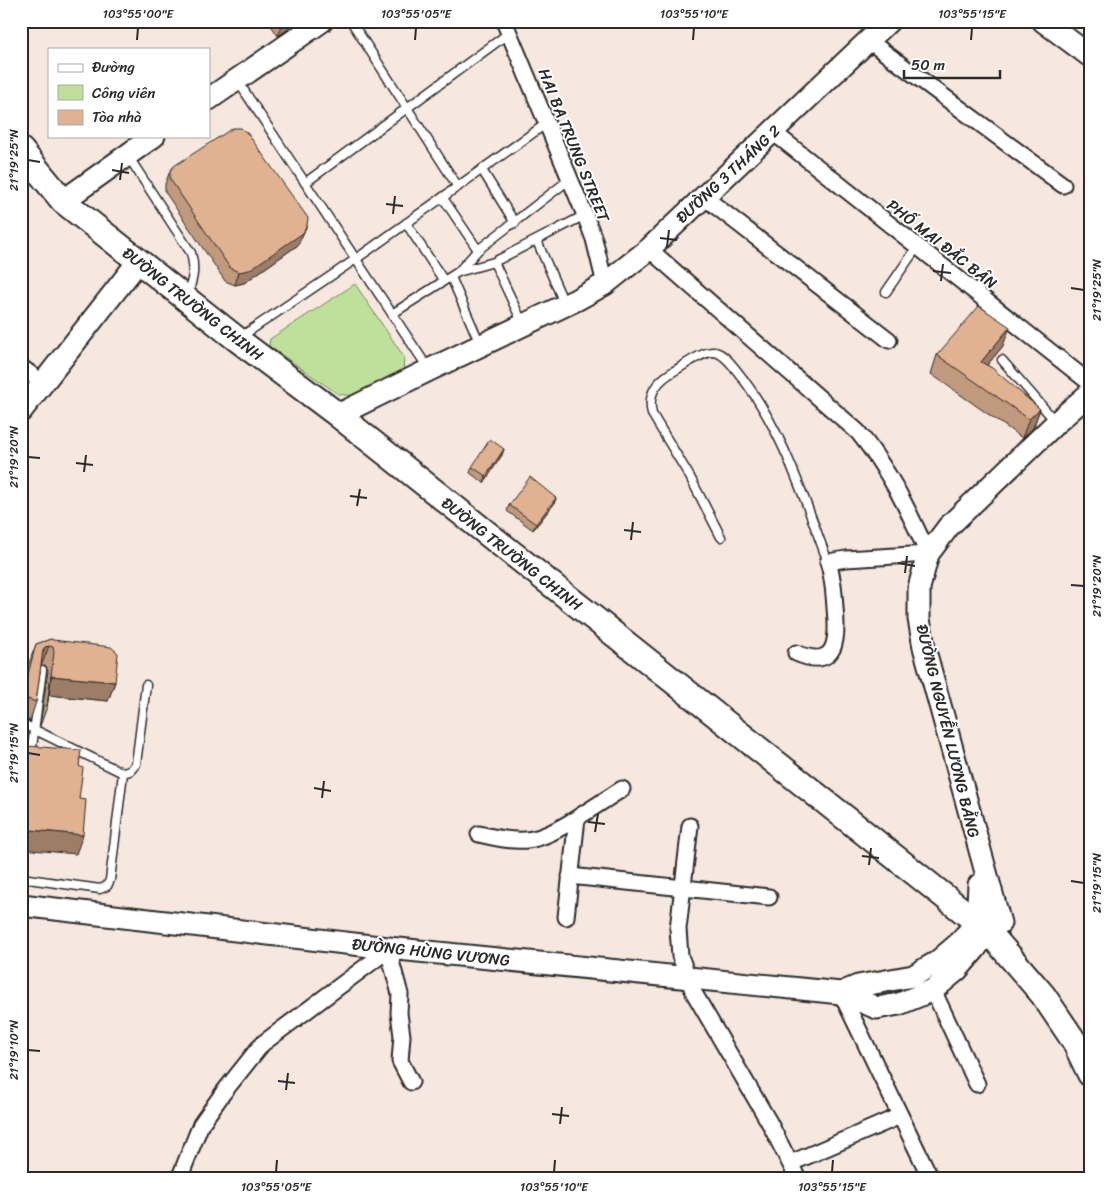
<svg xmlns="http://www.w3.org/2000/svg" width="1111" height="1200" font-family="Sriracha,sans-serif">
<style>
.green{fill:#bee09a;stroke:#748662}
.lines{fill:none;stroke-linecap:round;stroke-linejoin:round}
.lane-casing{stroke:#2b2b2b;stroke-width:11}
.street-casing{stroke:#2b2b2b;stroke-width:19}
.secondary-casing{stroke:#2b2b2b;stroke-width:25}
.primary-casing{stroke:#2b2b2b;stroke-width:28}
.lane{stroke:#fff;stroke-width:8}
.street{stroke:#fff;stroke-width:15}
.secondary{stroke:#fff;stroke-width:21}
.primary{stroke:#fff;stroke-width:24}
.wall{fill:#c1997d;stroke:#2b2b2b}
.shaded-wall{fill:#9d7d66;stroke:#2b2b2b}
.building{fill:#e0b291;stroke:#2b2b2b}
.ticks{fill:none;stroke:#2b2b2b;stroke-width:2}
.labels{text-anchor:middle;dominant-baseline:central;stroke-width:4;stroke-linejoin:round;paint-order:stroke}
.street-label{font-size:16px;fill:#2b2b2b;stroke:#fff}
.neatline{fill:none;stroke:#2b2b2b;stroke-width:2}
.ticks-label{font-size:12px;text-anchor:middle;fill:#2b2b2b}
</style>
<rect width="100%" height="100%" fill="#f6e8de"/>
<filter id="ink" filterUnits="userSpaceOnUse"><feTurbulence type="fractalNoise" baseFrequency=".02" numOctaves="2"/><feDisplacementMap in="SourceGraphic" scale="10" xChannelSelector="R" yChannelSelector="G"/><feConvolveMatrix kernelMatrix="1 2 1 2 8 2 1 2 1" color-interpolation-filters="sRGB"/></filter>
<g filter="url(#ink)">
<path class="green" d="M355,284l49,73 -1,16 -49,23 -16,-2 -69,-48 1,-7z"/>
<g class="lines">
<g class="lane-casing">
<path id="lane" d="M351,21l107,166
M237,80l191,288
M128,156l63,97c5,17 1,28 -4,44
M482,170l33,53
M305,183l204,-150
M443,198l35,52
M406,223l38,58
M537,241l27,62
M494,262l29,62
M458,272l20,-22 92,-71
M451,277l29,67
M886,292l31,-45
M392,314l66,-42 36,-10 91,-47
M239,338l117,-79 191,-136
M1002,360l53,61
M721,537l-31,-60 -38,-63c-5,-21 5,-33 22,-43 11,-6 32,-23 44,-18 8,3 14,12 19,18 45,56 66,125 91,191
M21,723l102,50 -13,107 -3,6 -7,3 -79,-11
M21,737l9,23 -9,-1
M31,755l11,-85
M123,773l7,-2 6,-7 10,-79"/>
</g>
<g class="street-casing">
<path id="street" d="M504,21l81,194 9,24 11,45
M869,41l194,144
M773,132l317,251
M704,197l185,143
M649,249l209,183c31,38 50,77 70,122l-82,5 -18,3c5,15 6,30 7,46 3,30 3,63 -39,45
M21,367l22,16
M690,826l-12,103 2,27 14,37 75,129 29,57
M479,834c46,11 58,9 98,-16
M570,876l199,21
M566,917l11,-99 45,-29
M388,950l12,44 -1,19 3,23 -2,25 11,21
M933,990l44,94
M841,993l90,186
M791,1163l109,-47
M179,1179l22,-55 22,-31 39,-49 126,-94v-2"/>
</g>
<g class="secondary-casing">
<path id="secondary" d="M1043,21l47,35
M209,99l113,-78
M63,201l91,-65
M21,411l117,-149
M338,415l91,-45 147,-70 29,-16 44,-35 240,-228
M21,905l367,43 453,45 36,15 22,-4 34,-14 24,-20 18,-21 13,-18 8,-21
M1000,923l-76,-276 -5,-28v-31l9,-34 21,-28 108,-104 33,-29
M841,993l17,-7 55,-10 24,-14 21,-18 19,-22 2,-37"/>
</g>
<g class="primary-casing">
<path id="primary" d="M21,150l42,51 175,139 100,75 650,516 55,64 31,46 16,33"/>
</g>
<use href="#lane" class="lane"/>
<use href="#street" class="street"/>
<use href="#secondary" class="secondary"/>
<use href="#primary" class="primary"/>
</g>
<path class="wall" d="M268,21h32l-22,15z
M170,171l137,54 -9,20 -54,38 -9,2 -10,-4 -60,-89v-8z
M1003,346l-16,19 53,44 -7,19 -11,10 -91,-64 6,-19z
M504,449l-2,6 -18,28 -14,-10 2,-6z
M556,498l-2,6 -21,26 -26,-19 2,-6z
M51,639l64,43 -7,19 -59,-6 -2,12 -7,19 8,-55 -2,-5 -5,-1 -5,37 -6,19 -9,-4v-24l8,-30 7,-19z"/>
<path class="shaded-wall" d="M284,21h16l-22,15z
M307,225l-9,20 -54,38 -9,2 4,-13z
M1010,327l-7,19 -29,35 7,-19z
M1040,409l-7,19 -11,10 7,-19z
M504,449l-2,6 -18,28 2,-7z
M556,498l-2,6 -21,26 3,-6z
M49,646l-7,18 -4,2 7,-19z
M51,676l64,6 -7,19 -59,-6z
M28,699l-7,18v-16z
M21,829l62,6 -7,19 -55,-5z"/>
<path class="building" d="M233,128h8l7,6 60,84 -1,7 -4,8 -54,37 -10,2 -9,-4 -60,-89v-8l4,-5z
M979,306l31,21 -29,35 11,6 48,41 -11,10 -92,-64z
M490,439l14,10 -18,27 -14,-9z
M530,477l26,21 -20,26 -27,-19z
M51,639l2,1 58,7 7,6 -3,29 -64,-6 -4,31 7,-55 -1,-5 -4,-1 -4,1 -2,3 -7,52 -8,-3 -7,2 15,-57z
M21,743l6,3 54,4 -2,16 4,2 -4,31 7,1 -3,35 -62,-6z"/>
</g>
<path class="ticks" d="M137,40l1,-12M415,40l1,-12M693,40l1,-12M971,40l1,-12M28,160l12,2M112,170l17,3M120,180l2,-17M386,204l17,2M393,214l2,-18M660,238l17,2M667,247l2,-17M933,271l18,2M941,281l2,-17M1071,288l13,2M28,457l12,1M76,463l17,2M84,472l2,-17M350,496l17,2M357,506l3,-17M624,530l17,2M631,540l2,-18M898,563l17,3M905,573l2,-17M1071,585l13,1M28,753l12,2M314,788l17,3M322,798l2,-17M588,822l17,2M595,832l3,-18M862,856l17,2M869,865l2,-17M1071,881l13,2M28,1050l12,1M278,1081l17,2M286,1090l2,-17M552,1114l17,2M560,1124l2,-17M276,1172l1,-12M554,1172l1,-12M832,1172l1,-12"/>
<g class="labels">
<g class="street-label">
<text transform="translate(574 145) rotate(68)">HAI BA TRUNG STREET</text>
<text transform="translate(728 174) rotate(-43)">ĐƯỜNG 3 THÁNG 2</text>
<text transform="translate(942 244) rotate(38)">PHỐ MAI ĐẮC BÂN</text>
<text transform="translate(193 304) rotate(38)">ĐƯỜNG TRƯỜNG CHINH</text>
<text transform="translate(512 554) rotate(38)">ĐƯỜNG TRƯỜNG CHINH</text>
<text transform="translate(948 731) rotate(76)">ĐƯỜNG NGUYỄN LƯƠNG BẰNG</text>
<text transform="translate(431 952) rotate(6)">ĐƯỜNG HÙNG VƯƠNG</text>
</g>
</g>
<rect width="1111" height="1200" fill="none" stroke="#fff" stroke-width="55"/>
<rect x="48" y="48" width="162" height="90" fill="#ffffff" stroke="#aaaaaa"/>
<rect x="58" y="64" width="25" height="8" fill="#ffffff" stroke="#aaaaaa"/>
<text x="92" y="72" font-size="15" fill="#2b2b2b">Đường</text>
<rect x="58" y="85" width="25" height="15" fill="#bee09a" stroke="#aaaaaa"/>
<text x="92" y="98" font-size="15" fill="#2b2b2b">Công viên</text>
<rect x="58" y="110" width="25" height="15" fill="#e0b291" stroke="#aaaaaa"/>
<text x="92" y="122" font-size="15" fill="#2b2b2b">Tòa nhà</text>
<path d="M904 70v8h96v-8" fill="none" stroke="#2b2b2b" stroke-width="2.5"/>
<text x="911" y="70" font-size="15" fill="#2b2b2b" stroke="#ffffff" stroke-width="4" paint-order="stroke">50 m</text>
<rect x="28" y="28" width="1056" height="1144" class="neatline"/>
<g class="ticks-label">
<text x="138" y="18">103°55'00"E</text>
<text x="416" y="18">103°55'05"E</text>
<text x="694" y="18">103°55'10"E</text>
<text x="972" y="18">103°55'15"E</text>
<text transform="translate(14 160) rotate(-90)" y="4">21°19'25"N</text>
<text transform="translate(1097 290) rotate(-90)" y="4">21°19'25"N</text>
<text transform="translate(14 457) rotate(-90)" y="4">21°19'20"N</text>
<text transform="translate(1097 586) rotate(-90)" y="4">21°19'20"N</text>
<text transform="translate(14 753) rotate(-90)" y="4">21°19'15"N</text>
<text transform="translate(1097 883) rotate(-90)" y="4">21°19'15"N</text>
<text transform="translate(14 1050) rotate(-90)" y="4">21°19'10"N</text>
<text x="276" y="1191">103°55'05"E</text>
<text x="554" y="1191">103°55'10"E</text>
<text x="832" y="1191">103°55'15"E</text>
</g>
</svg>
